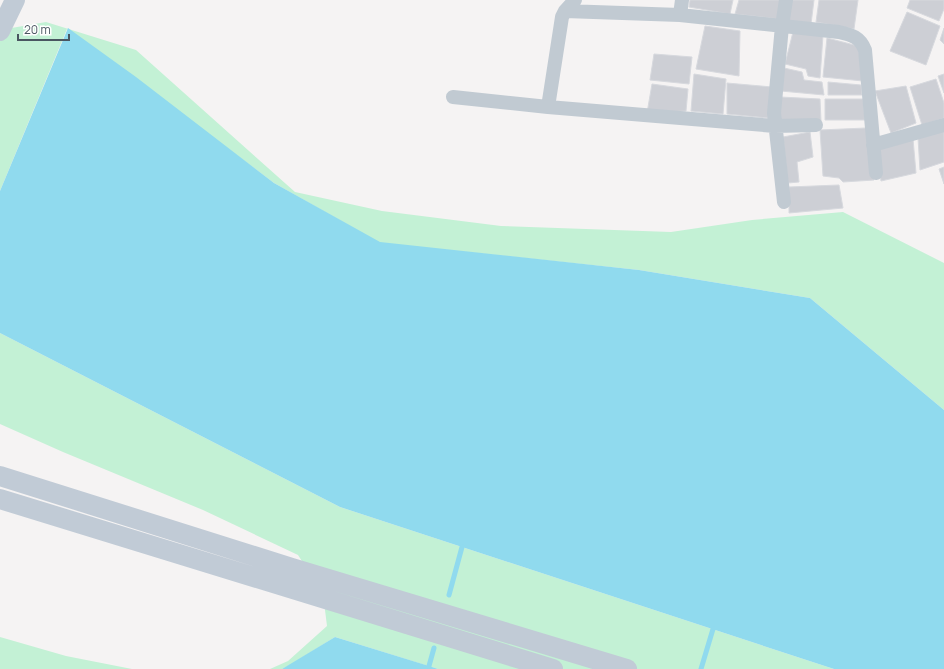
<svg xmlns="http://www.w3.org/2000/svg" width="944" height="669" font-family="Manrope,sans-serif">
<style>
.green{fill:#c3f1d5}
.water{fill:#90daee}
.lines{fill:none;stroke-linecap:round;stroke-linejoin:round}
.stream{stroke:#90daee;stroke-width:5}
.building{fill:#cdcfd5;stroke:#d7d9de}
.street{stroke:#c1cad2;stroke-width:14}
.secondary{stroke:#c1cbd6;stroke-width:20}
</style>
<rect width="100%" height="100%" fill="#f5f3f3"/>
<path class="green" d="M46,22l90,28 159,142 87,19 119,15 170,6 81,-12 91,-8 101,51v147l-134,-112 -171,-28 -259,-27 -106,-60 -207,-154 -67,162v-161z
M0,333l340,174 494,162h-396l-103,-32 -45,28 -8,4h-12l18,-8 39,-35 -4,-32 -25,-39 -95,-45 -140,-58 -63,-28z
M0,637l66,19 66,13h-132z"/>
<path class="water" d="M68,28l68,49 138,106 106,59 259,28 171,28 134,112v259h-110l-494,-162 -340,-174v-142z
M335,637l94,29 9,3h-156z"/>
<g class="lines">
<path class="stream" d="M449,595l13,-48
M429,666l5,-18
M701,669l12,-40"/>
</g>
<path class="building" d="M690,0h43l-3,14 -41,-7z
M739,0h41l-1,19 -44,-5z
M790,0h24l-3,24 -23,-2z
M819,0h39l-4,29 -38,-7z
M910,0h34v9l-5,12 -32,-13z
M907,12l33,14 -14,39 -36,-14z
M705,26l35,5 -1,45 -43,-7z
M944,28v16l-4,-4z
M793,32l30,3 -3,43 -12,-2 -2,-7 -21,-5z
M827,38l31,8 5,35 -40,-4z
M654,54l38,3 -3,27 -39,-4z
M784,68l18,4 2,8 18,2 2,13 -43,-4z
M694,74l32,5 -3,35 -32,-3z
M944,74v19l-6,-17z
M936,79l8,24v15l-22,7 -12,-38z
M828,82l33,3 1,10h-34z
M727,83l45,4 -4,31 -41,-4z
M652,84l36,5 -2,22 -39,2z
M906,86l10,37 -25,10 -16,-42z
M780,97l40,2 1,22 -42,-1z
M825,99h38l2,21h-40z
M866,128l8,52 -31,2 -4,-4 -16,-2 -3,-46z
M944,130v32l-24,8 -2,-32z
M810,132l3,25 -16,5 2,20 -11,1 -5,-46z
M913,139l3,34 -35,8 -4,-33z
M944,167v17l-5,-15z
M839,185l4,23 -54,5v-26z"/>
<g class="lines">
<path class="street" d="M565,11l115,4 159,17c13,3 21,5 26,18l11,123
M680,15l2,-15
M453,97l95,10 227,19 41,-1
M548,107l14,-90 3,-6 10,-11
M873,145l71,-20
M784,202l-10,-89 8,-87 4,-26"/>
<path class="secondary" d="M0,31l15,-31
M0,476l292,92 335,101
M0,499l553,170"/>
</g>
<path d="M18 34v6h51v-6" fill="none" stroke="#4a5661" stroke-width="2"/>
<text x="24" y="34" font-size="12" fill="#4a5661" stroke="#ffffff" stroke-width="3" paint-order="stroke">20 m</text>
</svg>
